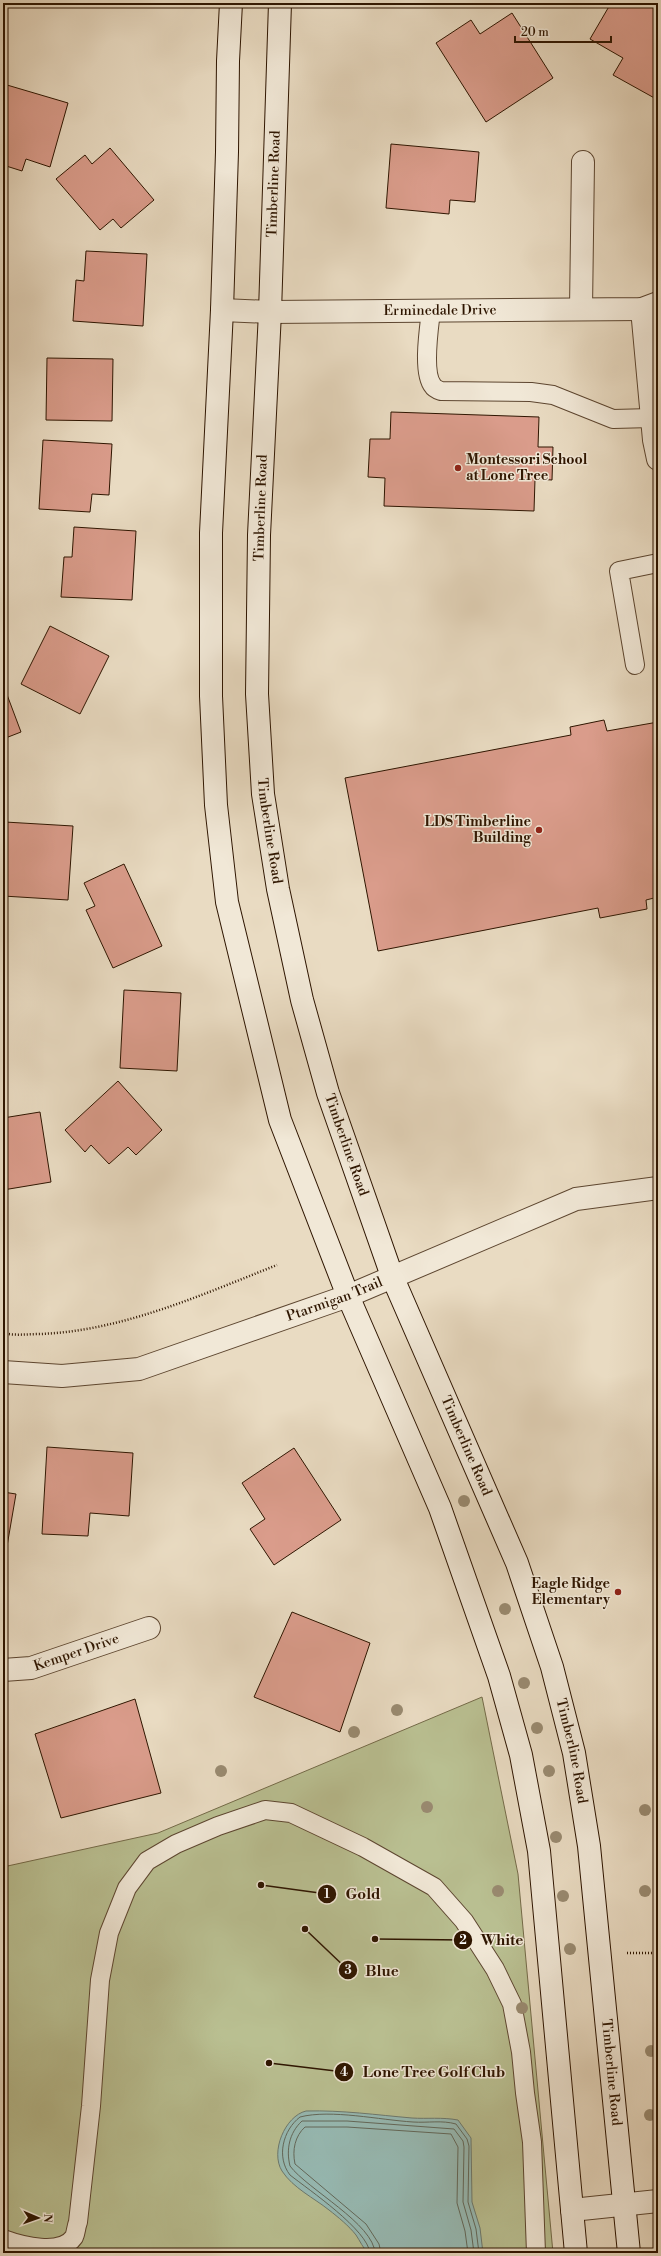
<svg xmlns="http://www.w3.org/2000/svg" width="661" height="2256" font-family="'Libre Bodoni',serif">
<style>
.green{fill:#b9bf91;stroke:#746a48}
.water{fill:#97bbb5;stroke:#6d796d}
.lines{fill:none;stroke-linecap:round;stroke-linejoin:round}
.shore{stroke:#62685a;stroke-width:1}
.building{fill:#da9c8b;stroke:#2e1500}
.lane-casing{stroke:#5d4630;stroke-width:20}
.street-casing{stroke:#5d4630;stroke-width:24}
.secondary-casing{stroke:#2e1500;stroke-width:24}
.path{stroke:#2e1500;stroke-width:2.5;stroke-dasharray:1 2;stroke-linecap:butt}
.lane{stroke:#f1e8d7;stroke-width:18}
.street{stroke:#f1e8d7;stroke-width:22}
.secondary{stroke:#f1e8d7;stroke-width:22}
.tree{fill:#998a70}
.poi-dot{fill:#8f2418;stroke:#f1e8d7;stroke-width:1.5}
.labels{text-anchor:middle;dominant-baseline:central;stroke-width:3;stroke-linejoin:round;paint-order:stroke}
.street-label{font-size:14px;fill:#2e1500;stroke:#f1e8d7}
.poi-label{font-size:14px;font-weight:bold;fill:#2e1500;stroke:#f1e8d7;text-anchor:end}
.leader{fill:none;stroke:#2e1500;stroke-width:1.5}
.callout-dot{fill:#2e1500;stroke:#f1e8d7;stroke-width:1.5}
.mark-label{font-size:12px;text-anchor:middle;font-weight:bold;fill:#fff}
.callout-label{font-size:15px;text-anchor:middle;font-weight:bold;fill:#2e1500;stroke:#f1e8d7;stroke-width:3;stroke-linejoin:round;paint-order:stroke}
</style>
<rect width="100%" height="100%" fill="#e9dbc2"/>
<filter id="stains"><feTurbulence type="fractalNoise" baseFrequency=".005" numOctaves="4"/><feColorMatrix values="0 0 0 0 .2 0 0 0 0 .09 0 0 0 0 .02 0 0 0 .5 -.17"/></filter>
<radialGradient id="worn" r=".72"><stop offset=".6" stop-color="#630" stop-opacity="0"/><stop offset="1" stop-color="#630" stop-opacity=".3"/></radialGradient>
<path class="green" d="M112,3h76v3z
M482,1697l36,177 35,379h-550v-386l155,-34z"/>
<path class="water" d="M306,2111c36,-1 71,4 106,7 15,1 30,-1 46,2l13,18 1,64 8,26 3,25h-115c-5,-5 -8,-12 -12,-18 -7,-9 -18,-18 -27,-25 -15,-12 -36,-22 -47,-39 -12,-19 3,-55 24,-60z"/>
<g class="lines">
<path class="shore" d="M370,2253c-2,-23 -61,-63 -80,-78 -14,-18 -7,-45 10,-58 31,-8 80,3 113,5 15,1 29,-2 43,2l11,15 2,7 -1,56 8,27 3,24
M375,2253c-1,-29 -68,-64 -85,-87 -4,-16 -1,-33 12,-45h45l107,8 9,12 1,6 -1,55 8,28 3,23
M381,2253l-2,-9 -13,-20 -71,-60c-3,-14 0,-28 10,-37h42l104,7 7,13 -1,56 8,28 3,22"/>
</g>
<path class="building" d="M611,3h35l12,7v90l-45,-25 10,-17 -33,-19z
M512,13l41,65 -67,44 -50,-79 35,-23 9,14z
M7,85l61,18 -18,64 -24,-8 -4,12 -19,-6v-67z
M391,144l88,8 -4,50 -25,-2 -1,14 -63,-6z
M110,148l44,52 -33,28 -8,-9 -13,11 -44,-51 29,-24 7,9z
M86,251l61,3 -4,72 -70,-5 3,-41 8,1z
M47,358l66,1 -1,62 -66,-1z
M391,412l148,5 -1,30h15l-1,33 -17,-1 -1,32 -150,-5 1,-28 -17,-1 2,-38h20z
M43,440l69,4 -3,51 -17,-1 -2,18 -51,-3z
M74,527l62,4 -4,69 -71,-3 3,-40h8z
M50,626l59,30 -29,58 -59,-30z
M3,684l18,48 -18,7z
M604,720l3,11 51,-9v175l-12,3 1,9 -47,9 -2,-10 -220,43 -33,-173 226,-43 -1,-8z
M5,822l68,4 -5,74 -65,-4z
M124,864l38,82 -49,22 -27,-58 9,-4 -11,-23z
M124,990l57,3 -4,78 -57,-3z
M118,1081l44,49 -26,25 -8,-8 -19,17 -18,-19 -6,7 -20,-22z
M40,1112l11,70 -48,8v-72z
M47,1447l86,6 -4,63 -39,-3 -2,23 -46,-2z
M294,1448l47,72 -67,45 -24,-36 15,-10 -23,-36z
M3,1492l13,2 -10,58h-3z
M292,1612l78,31 -30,89 -86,-35z
M135,1699l26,94 -100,25 -26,-84z"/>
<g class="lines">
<g class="lane-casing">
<path id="lane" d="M431,311c-2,17 -9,62 2,75 1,2 5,4 8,5l90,1 22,3 60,24 39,-1
M635,665l-16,-94 39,-8
M3,2239c19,7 58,17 71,-2 2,-4 2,-10 4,-15l13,-116 9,-126 9,-47 18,-45 20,-27 29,-17 42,-18 47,-16 26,3 72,34 71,40 30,34 31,48 17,35 9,48 4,41 7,49 4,111"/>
</g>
<g class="street-casing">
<g id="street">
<path d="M581,309l2,-147"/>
<path d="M642,309l12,131 4,19"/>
<path id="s1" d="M222,310l48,2 372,-3 16,-6"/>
<path id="s2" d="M3,1372l59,4 77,-7 209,-73 228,-97 82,-11"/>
<path id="s3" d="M3,1670l28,-2 118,-40"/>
<path d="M572,2210l86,-9"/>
</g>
</g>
<g class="secondary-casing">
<g id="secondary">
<path d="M231,3l-3,58 -1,91 -5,158 -11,223v163l5,109 11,97 53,218 68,176 92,212 59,168 22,79 18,96 37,402"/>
<path id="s4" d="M280,3l-10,309 -11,223 -2,159 6,100 15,95 24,111 26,93 64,183 125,287 35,104 22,86 15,93 40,407"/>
</g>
</g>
<path class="path" d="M3,1333c12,3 24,1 37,1 82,-3 161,-39 237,-69
M627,1953h31"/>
<use href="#lane" class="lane"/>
<use href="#street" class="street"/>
<use href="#secondary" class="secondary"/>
</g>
<g class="tree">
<circle cx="464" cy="1501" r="6"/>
<circle cx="505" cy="1609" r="6"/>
<circle cx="524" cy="1683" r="6"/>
<circle cx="397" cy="1710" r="6"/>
<circle cx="537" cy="1728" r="6"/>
<circle cx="354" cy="1732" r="6"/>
<circle cx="221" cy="1771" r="6"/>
<circle cx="549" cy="1771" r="6"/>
<circle cx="427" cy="1807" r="6"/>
<circle cx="645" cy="1810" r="6"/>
<circle cx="556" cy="1837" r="6"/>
<circle cx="498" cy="1891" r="6"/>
<circle cx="645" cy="1891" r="6"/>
<circle cx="563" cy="1896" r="6"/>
<circle cx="570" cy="1949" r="6"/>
<circle cx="522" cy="2008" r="6"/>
<circle cx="651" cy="2051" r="6"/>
<circle cx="650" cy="2115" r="6"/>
</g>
<g class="poi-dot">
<circle cx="458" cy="468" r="4"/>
<circle cx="539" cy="830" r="4"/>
<circle cx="618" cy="1592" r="4"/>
</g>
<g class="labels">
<g class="street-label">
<text transform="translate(274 184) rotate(-88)">Timberline Road</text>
<text stroke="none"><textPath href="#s1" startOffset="218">Erminedale Drive</textPath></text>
<text transform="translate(261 508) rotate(-88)">Timberline Road</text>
<text stroke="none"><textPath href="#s4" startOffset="829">Timberline Road</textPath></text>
<text stroke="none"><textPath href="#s4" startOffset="1153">Timberline Road</textPath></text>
<text stroke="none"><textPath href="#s2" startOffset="344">Ptarmigan Trail</textPath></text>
<text stroke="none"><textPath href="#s4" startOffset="1477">Timberline Road</textPath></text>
<text stroke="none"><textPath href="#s3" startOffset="76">Kemper Drive</textPath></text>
<text stroke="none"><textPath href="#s4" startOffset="1801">Timberline Road</textPath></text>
<text stroke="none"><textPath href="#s4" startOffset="2125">Timberline Road</textPath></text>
</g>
<g class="poi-label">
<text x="466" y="460" text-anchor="start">Montessori School<tspan x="466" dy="16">at Lone Tree</tspan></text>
<text x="531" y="822">LDS Timberline<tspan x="531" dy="16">Building</tspan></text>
<text x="610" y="1584">Eagle Ridge<tspan x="610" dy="16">Elementary</tspan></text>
</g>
</g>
<path class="leader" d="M261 1885L327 1894M375 1939L463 1940M305 1929L348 1970M269 2063L344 2072"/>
<g class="callout-dot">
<circle cx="261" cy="1885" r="4"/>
<circle cx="375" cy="1939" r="4"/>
<circle cx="305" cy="1929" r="4"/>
<circle cx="269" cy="2063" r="4"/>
<circle cx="327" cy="1894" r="10"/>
<circle cx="463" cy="1940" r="10"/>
<circle cx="348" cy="1970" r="10"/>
<circle cx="344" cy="2072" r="10"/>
</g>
<g class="mark-label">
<text x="327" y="1898">1</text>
<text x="463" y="1944">2</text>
<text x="348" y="1974">3</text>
<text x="344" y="2076">4</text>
</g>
<g class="callout-label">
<text x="363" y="1899">Gold</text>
<text x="502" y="1945">White</text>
<text x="382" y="1976">Blue</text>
<text x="434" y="2077">Lone Tree Golf Club</text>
</g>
<rect width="661" height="2256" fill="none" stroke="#e9dbc2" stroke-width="16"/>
<rect x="4" y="4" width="653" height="2248" fill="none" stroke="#2e1500" stroke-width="2"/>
<rect x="8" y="8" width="645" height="2240" fill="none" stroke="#2e1500"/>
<g transform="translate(38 2218) rotate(92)" stroke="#f1e8d7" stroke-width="3" paint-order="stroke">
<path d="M0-3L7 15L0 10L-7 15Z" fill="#2e1500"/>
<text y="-6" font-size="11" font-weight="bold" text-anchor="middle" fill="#2e1500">N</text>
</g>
<path d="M515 36v6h96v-6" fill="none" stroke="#2e1500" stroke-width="2"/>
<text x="521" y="36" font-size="12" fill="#2e1500" stroke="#f1e8d7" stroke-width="3" paint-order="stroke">20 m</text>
<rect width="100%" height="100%" filter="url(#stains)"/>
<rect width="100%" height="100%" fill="url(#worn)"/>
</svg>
